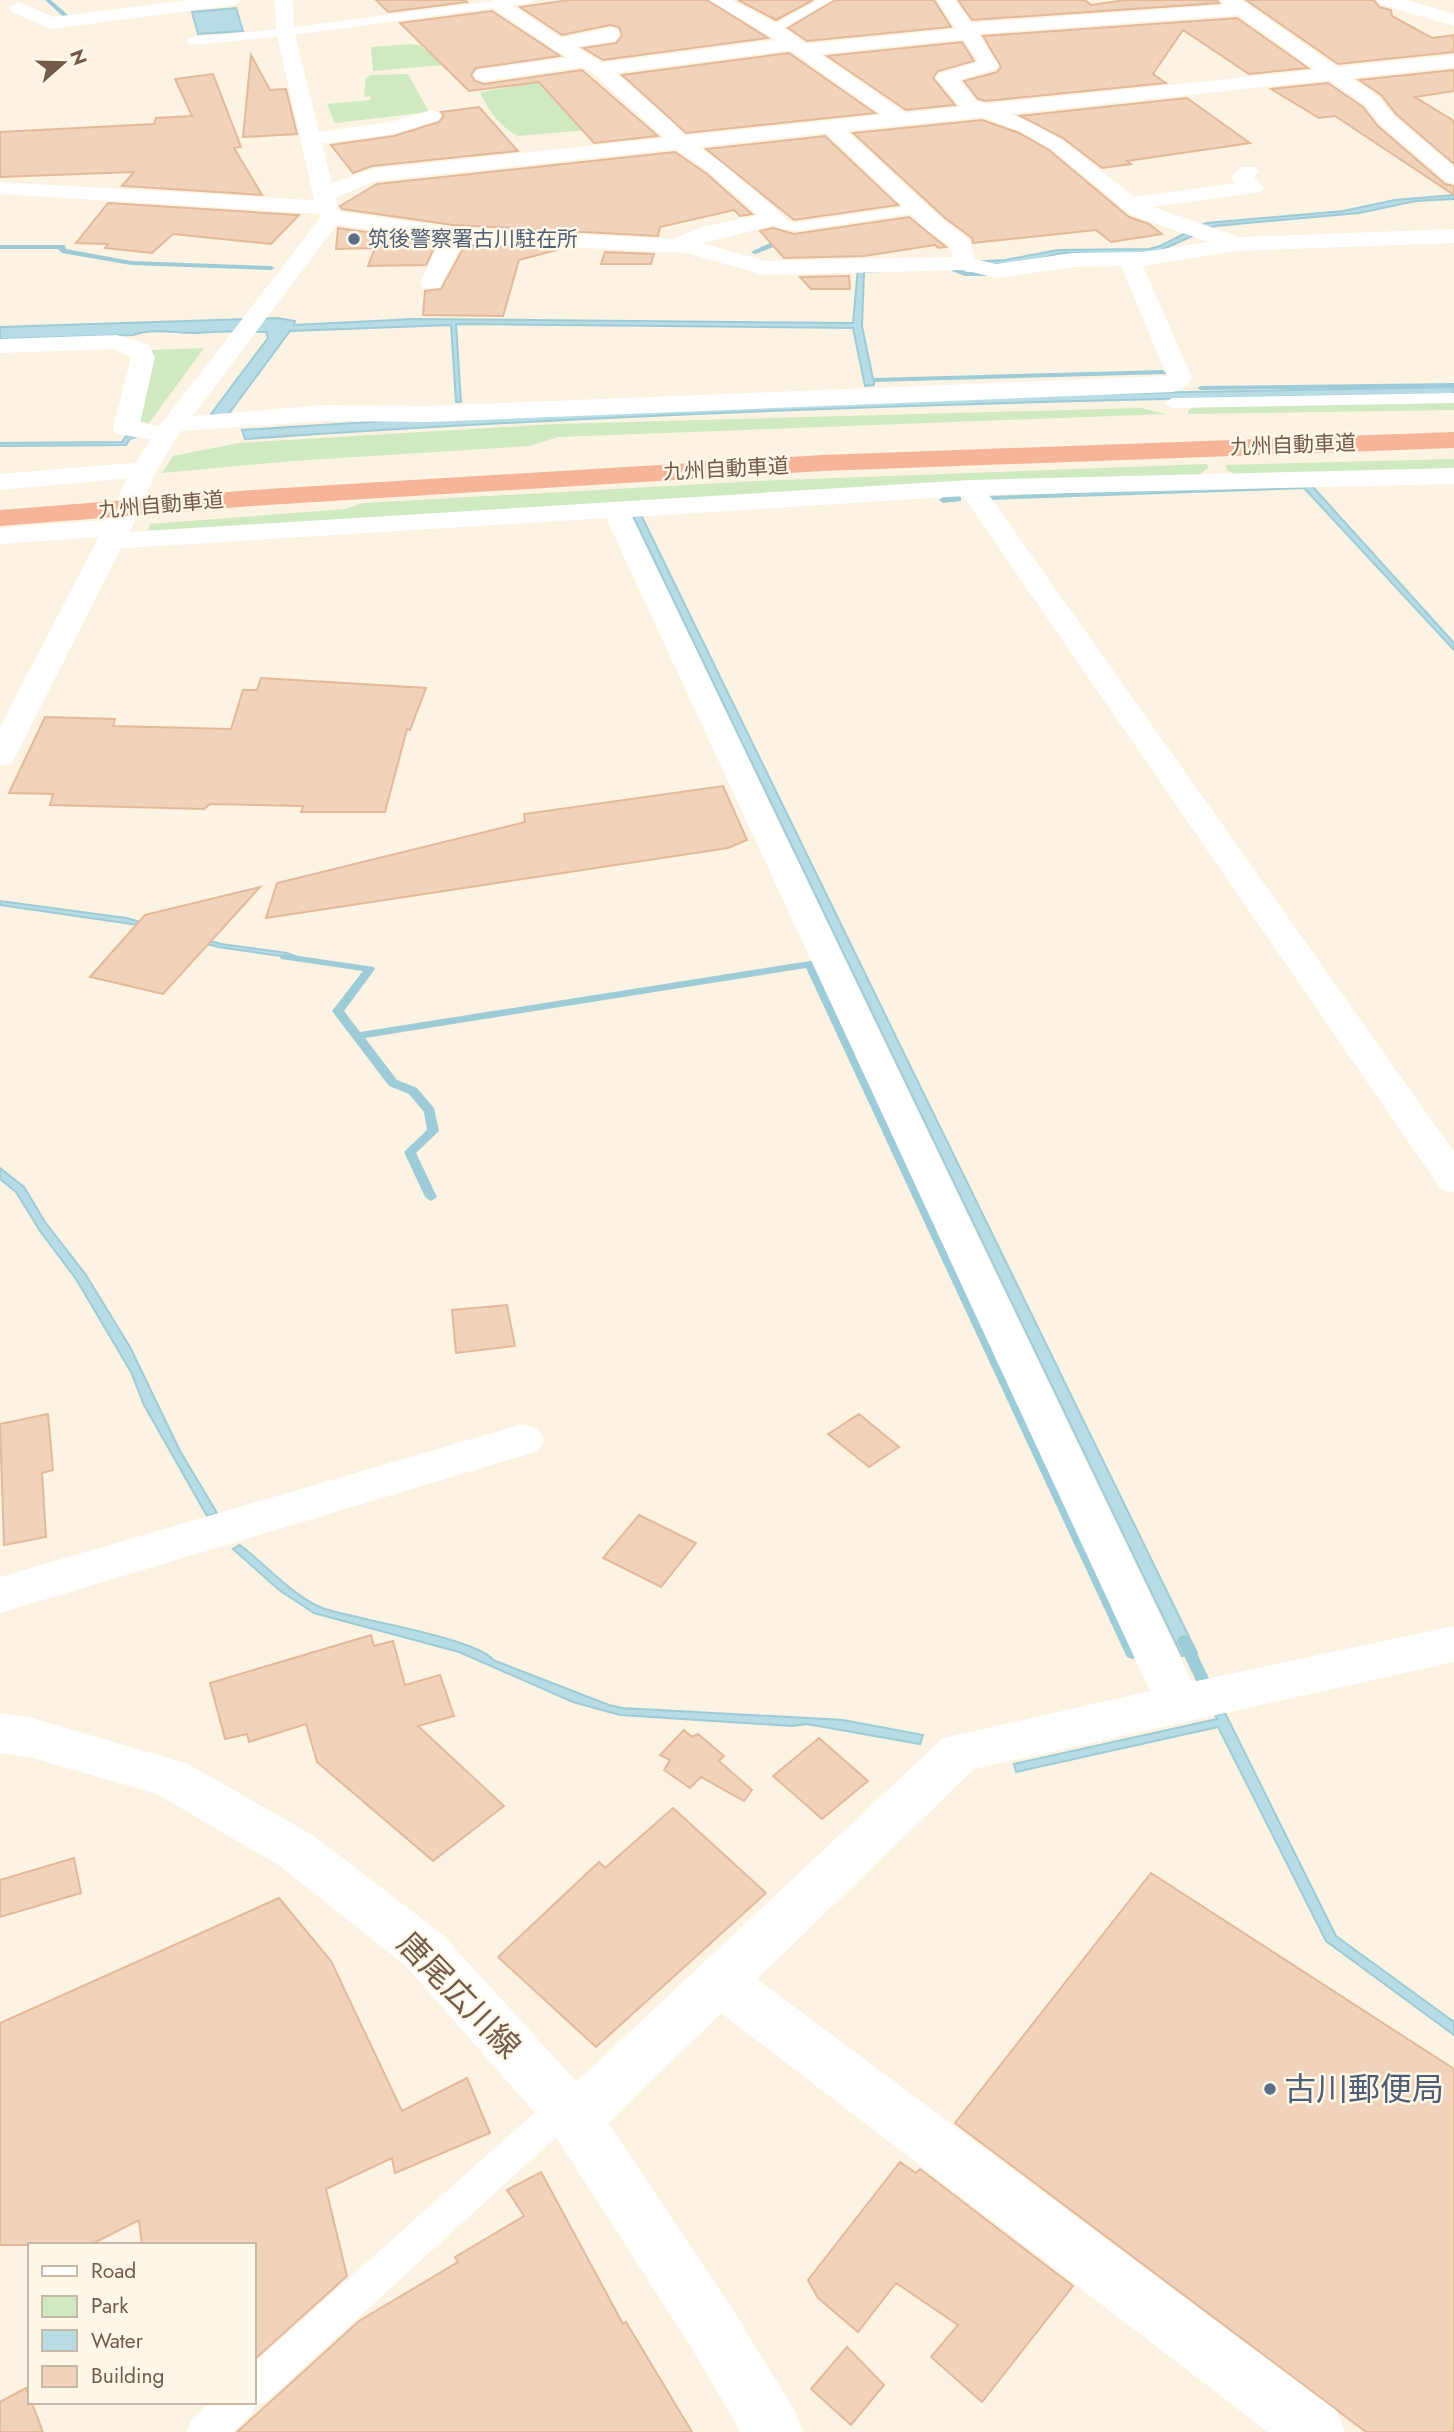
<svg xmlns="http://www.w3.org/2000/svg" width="1454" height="2432" font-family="Jost,'Noto Sans JP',sans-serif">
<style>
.green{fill:#cfe9c1}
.water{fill:#b7dce5;stroke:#9dcbd7;stroke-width:2}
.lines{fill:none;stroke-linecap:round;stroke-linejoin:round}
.stream{fill:#9dcbd7;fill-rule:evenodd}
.building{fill:#f1d2ba;stroke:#e4b99a;stroke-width:2}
.lane{fill:#fff;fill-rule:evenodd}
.street{fill:#fff;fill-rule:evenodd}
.secondary{fill:#fff;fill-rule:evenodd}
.highway{fill:#f6b599;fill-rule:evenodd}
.service-dot{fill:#5c6f8a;stroke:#fff7e8;stroke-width:2.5}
.labels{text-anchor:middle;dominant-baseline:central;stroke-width:5;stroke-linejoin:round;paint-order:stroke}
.far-service-label{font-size:21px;fill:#4e5e75;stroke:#fff7e8;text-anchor:start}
.far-street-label{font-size:21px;fill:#735a49;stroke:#fff7e8}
.near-street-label{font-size:32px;fill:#735a49;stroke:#fff7e8}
.near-service-label{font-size:32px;fill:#4e5e75;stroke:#fff7e8;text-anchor:start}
</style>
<rect width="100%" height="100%" fill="#fcf3e2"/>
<path class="green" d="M411,44l11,2 2,4 11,-1 8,16 -70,6 -2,-24z
M408,74l21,38 -94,11 -8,-19 44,-4 -1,-4 -6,1 2,-19 5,-3z
M545,81l53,48 -80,7c-19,-10 -29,-25 -38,-44z
M204,348l-55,75 -10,-2 13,-71z
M1454,399v11l-266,4v-4l11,-5z
M1141,408l25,6 -608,23 -29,9 -237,15 -130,12 11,-17 66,-13 317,-19z
M1454,459v11l-214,7 -13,-7 -2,-5z
M1207,464l1,4 -12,9 -1016,56 -32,-3 2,-6 196,-15 17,-6 395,-22z"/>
<path class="water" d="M236,8l7,23 -45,3 -6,-22z
M1454,195v4l-38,2 -57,12 -144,13 -54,24 -18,4 -81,-1 -37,9 -161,10 -2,54 11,53 289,-8 3,2 -291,8v4l-9,1 -12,-58 -397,-4 5,78h-5l-5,-77 -161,6 -63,85 -16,-2 57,-76 -2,-6c-24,-2 -48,0 -72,1 -21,0 -40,-5 -61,2l-133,4v-12l277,-9 18,3 -1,4 120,-6 439,4 5,-55 147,-8 53,-10 91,-1 11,-3 46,-23 137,-12 52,-11z
M1454,387v7c-403,5 -808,17 -1209,45l-3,-9 191,-12 590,-23z
M126,436h12l-8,3 -4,6 -126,1v-3l122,-1z
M1304,485l9,2 141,156v7l-150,-162 -313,11 -1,-2z
M641,515l556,1138 -15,3 -549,-1140z
M0,901l126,17 95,26 66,9 15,6 -84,-12 -73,-21 -145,-21z
M0,1168l24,19 21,35 41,53 44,72 50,104 37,62 -10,3 -63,-111 -13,-33 -55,-93 -36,-48 -24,-39 -16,-13z
M240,1545c24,18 57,55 85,64 31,10 154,30 168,51l116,45 13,3 221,12 80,15 -3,9 -113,-20 -15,2 -172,-11 -47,-13 -114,-50 -145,-39 -35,-23 -46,-41z
M1225,1713l111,223 118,86v13l-128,-94 -108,-214 -202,45 -2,-8 203,-45 -2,-4z"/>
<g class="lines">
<path class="stream" d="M45,0h6l18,16 12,-2 3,2 -18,3z
M770,243h17l4,2 -4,2h-13l-19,7 -4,-2z
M0,245h65l1,4 65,12 140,5 4,2 -4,2 -140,-5 -69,-12 -4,-4h-58z
M952,267h6l8,5h28l4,2 -4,2h-29l-13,-5z
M1454,383v4l-253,3 -4,-2 4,-2z
M958,496l3,1v4l-18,2 -4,-3 4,-3z
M285,954l89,13 1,2 -31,42 16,21 450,-71 4,1 325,691 -2,4 -5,2 -5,-2 -2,-4 -319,-685 -441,70 32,42 20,8 17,20 5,23 -23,22 21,44 -6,4 -6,-4 -21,-45 23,-22 -3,-18 -15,-18 -20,-8 -57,-75 31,-40 -82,-12 -1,-2 1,-2z
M1184,1635l5,2 2,4 25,52 -2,4 -5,2 -5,-2 -2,-4 -25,-52 2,-4z"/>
</g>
<path class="building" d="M376,0h89l2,2 -79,10z
M569,0h138l61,38 -165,22 -20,-12 33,-5 6,-7 -3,-9 -9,-2 -48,10 -42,-28z
M738,0h75l-37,20z
M835,0h99l17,27 -144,14 -19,-13z
M958,0h127l6,5 34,-5h92l2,3 -247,17z
M1246,0h128l5,7 12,3 1,6 40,22 22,-3v17l-116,12z
M492,11l68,45 -84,12 -5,7 4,6 9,3 98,-14 76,66 -64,7 -55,-61 -70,9 -69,-68z
M1237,18l71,50 -59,6 -66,-44 -30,44 13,9 -180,18 -8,-2 -14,-18 33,-9 4,-5 -18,-31z
M962,42l12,19 -36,10 -5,7 22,27 -49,5 -79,-54z
M789,53l86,60 -189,20 -64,-58z
M251,55l19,35 16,-1 11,45 -54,3z
M1454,70v21l-39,6 39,24v43l-58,-50 -15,-19 -22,-15z
M213,74l28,73 -7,1 28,47 -140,-9 12,-14 -134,5v-45l154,-8 2,-6 36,-2 -17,-37z
M1328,83l35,24 15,19 67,58 9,2v9l-119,-79 -16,2 -48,-29z
M1187,98l63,45 -123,18 4,3 -29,4 -39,-30 -43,-22z
M479,107l39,44 -146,15 -19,7 -22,-28 63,-9 45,-14 5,-6 -3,-4z
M982,120l37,13 30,17 80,67 20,7 13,10 -51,8 -15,-12 -123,13 -1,-5 -27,-20 -92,-85z
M825,136l73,69 -104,15 -88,-71z
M675,152l32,22 45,40 -12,2 -6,-6 -74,17 -2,9 -205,-11 -111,-16 -2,-3 37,-22z
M108,203l191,12 -28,29 -98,-10 -21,19 -47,-5 3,-4 -32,-1z
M909,217l37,30 -8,1 -3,-3 -71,11 -80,2 -24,-27 13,-3 21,6z
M338,228l99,14 -11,23 -58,1 7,-18 -39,1z
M465,245l95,4 -41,11 -16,56 -80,-1 2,-24 16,-2z
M605,252l49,2 -3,10h-50z
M849,276l1,13h-39l-11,-12z
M261,678l165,10 -16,42 -3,-1 -22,83h-84l2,-6 -93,-2 -6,5 -154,-4 3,-11 -44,-1 36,-76 70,2 -2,7 118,3 12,-39h14z
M723,786l24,54 -19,8 -462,70 11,-35 248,-61 -1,-8z
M260,887l-97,107 -73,-17 55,-62z
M507,1305l8,41 -59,7 -4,-43z
M48,1414l5,56 -11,3 4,64 -42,8 -4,-121z
M859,1414l40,33 -30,20 -41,-33z
M639,1515l57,28 -35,44 -58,-29z
M371,1635l3,11 19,-5 12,44 35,-10 14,41 -36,10 86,80 -71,55 -116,-99 -11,-38 -57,18 -2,-8 -22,5 -15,-56z
M684,1730l8,7 6,-3 26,22 -5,5 33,29 -8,11 -43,-24 -11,11 -26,-18 6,-10 -10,-5z
M819,1738l49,43 -46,38 -49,-43z
M673,1808l93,85 -170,154 -98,-90 101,-95 6,6z
M74,1858l7,35 -81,24v-37z
M1151,1873l303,196v363h-88l-411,-309z
M279,1898l52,63 71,150 65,-33 23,55 -95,40 -3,-15 -66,31 21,87 -93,84v-115h-112l-3,-25 -49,25h-90v-222z
M900,2162l16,11 4,-4 153,117 -91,116 -51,-45 27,-32 -62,-42 -38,49 -40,-34 -10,-18z
M541,2172l82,152 3,-2 66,110h-455l122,-111 99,-59 -3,-5 69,-41 -17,-26z
M847,2347l37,38 -33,40 -40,-36z
M26,2388l17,44h-43v-30z"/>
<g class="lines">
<path class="lane" d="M502,0h33l-6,3 -243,33 -95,9 -6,-4 6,-4 89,-8z
M818,0h15l-57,32 -10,-3z
M918,205l5,1v6l-129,19 -18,-4 -8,-9 7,-4 19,9z
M1454,393v10l-282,5 -8,-5 8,-5z
M565,2091l12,5 5,11 -5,11 -310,283 -12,5 -4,9 -18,17h-47l6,-13 18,-17h44v-39l299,-267z"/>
<path class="street" d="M190,0h53l-9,5 -183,24 -39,-17 -3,-4 9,-6 35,15z
M493,0h12l56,38 50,-10 7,2 2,4 -6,7 -38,6 26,16 174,-23 -67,-40h23l47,25 27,19 150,-15 -19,-29h18l16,23 253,-18 -4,-5h21l96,67 117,-12v12l-102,11 27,19 15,19 60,51v17l-7,-2 -67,-58 -15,-19 -36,-25 -319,34c54,20 80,51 125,83l101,-14 -5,-6 10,-10h14l4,4 -5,6 10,10 -3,5 -108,15 87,30 214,-8v14l-218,8 -93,15 49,112 -11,12 -9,2 -743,30 -105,-1 -158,11 -4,5 -9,3 -36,-6 -4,-5 18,-72 -16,-8 -115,4v-14l117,-4 30,9 8,13 -15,66 19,3 4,-5 9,-3 152,-13 105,1 738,-30 -46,-110 -48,1 -77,11 -32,-8 -200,5 -77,-22 -224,-11 -21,41 -3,5h-16l-3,-5 21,-43 -109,-16 -8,-2 -3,-5 2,-3 -323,-20v-12l327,19 8,2 3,5 -2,3 117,17 220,11 29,-12 56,-12 -49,-43 -33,-23 -300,32 -42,17h-16l-3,-5 3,-5 54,-19 292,-31 -69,-63 -12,-8 -99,14 -7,-2 -3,-4 3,-4 7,-2 83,-11 -74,-50 -3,-4zM1238,15l77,55 -329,34 -10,-3 -17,-21 37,-11 3,-4 -21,-31zM963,39l15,23 -39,12 -3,4 24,29 -55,6 -85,-59zM790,50l92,65 -197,21 -15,-16 -54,-47zM982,117l38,14 30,17 81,67 78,27 -66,10 -70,1 -77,11 -21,-5 -5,-19 -27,-20 -96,-89zM826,133l101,97 24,17 1,10 -187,4 -63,-18 81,-20 3,-5 -63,-54 -24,-17z
M1377,0h29l48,14v12l-74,-22z
M431,110l7,2 3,4 -3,4 -45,14 -81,11 -7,-2 -3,-4 3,-4 7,-2 78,-11z
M144,462l9,2 4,6 -4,6 -153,14v-16z
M1454,468v16l-465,11 465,657v41l-13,-4 -478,-693 -331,21 560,1165 262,-56v36l-480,107 -217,210 580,432 8,21h-77l-547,-419 -127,124 -19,7 -19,-7 -8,-18 8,-18 387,-363 207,-47 -544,-1173 -496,31 -10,-2 -4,-6 3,-4 -99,7v-16l118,-9 10,2 4,6 -4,5 842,-52z
M523,1424l15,5 6,11 -6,11 -538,162v-36z"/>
<path class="secondary" d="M275,0h18l1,31 44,177 5,9 -165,218 -21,35 -25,57 -117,230 -4,7 -11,2v-39l104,-200 27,-57 27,-42 163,-211 -5,-9 -40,-177z
M0,1713l29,4 159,47 126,72 129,99 151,166 137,206 64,104 8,21h-62l-50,-85 -135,-210 -149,-170 -127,-101 -123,-72 -128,-37 -29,-4z"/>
<path class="highway" d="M1454,432v16l-632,23 -555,34 -267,21v-16l267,-21 555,-34z"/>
</g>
<g class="service-dot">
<circle cx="354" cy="239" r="7"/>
<circle cx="1270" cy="2089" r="7"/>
</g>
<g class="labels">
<g class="far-service-label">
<text x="368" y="239">筑後警察署古川駐在所</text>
</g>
<g class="far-street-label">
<text transform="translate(1293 445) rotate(-2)">九州自動車道</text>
<text transform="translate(726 469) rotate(-3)">九州自動車道</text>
<text transform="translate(161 505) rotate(-5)">九州自動車道</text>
</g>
<g class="near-street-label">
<text transform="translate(459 1995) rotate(46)">唐尾広川線</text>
</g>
<g class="near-service-label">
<text x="1284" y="2089">古川郵便局</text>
</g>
</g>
<rect x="28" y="2243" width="228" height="161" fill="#fff7e8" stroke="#c7b8a8" stroke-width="2"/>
<rect x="42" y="2266" width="35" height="10" fill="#ffffff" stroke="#c7b8a8" stroke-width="2"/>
<text x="91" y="2278" font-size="21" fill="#735a49">Road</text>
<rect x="42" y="2296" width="35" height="21" fill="#cfe9c1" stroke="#c7b8a8" stroke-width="2"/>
<text x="91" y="2313" font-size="21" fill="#735a49">Park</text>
<rect x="42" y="2330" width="35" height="21" fill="#b7dce5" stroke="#c7b8a8" stroke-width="2"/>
<text x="91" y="2348" font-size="21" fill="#735a49">Water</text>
<rect x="42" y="2366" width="35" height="21" fill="#f1d2ba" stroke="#c7b8a8" stroke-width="2"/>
<text x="91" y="2383" font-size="21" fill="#735a49">Building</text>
<g transform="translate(63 63) rotate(70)" stroke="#fff7e8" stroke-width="5" paint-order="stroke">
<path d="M0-5L12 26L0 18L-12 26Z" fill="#735a49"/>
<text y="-10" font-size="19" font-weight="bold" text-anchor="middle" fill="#735a49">N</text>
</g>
</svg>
